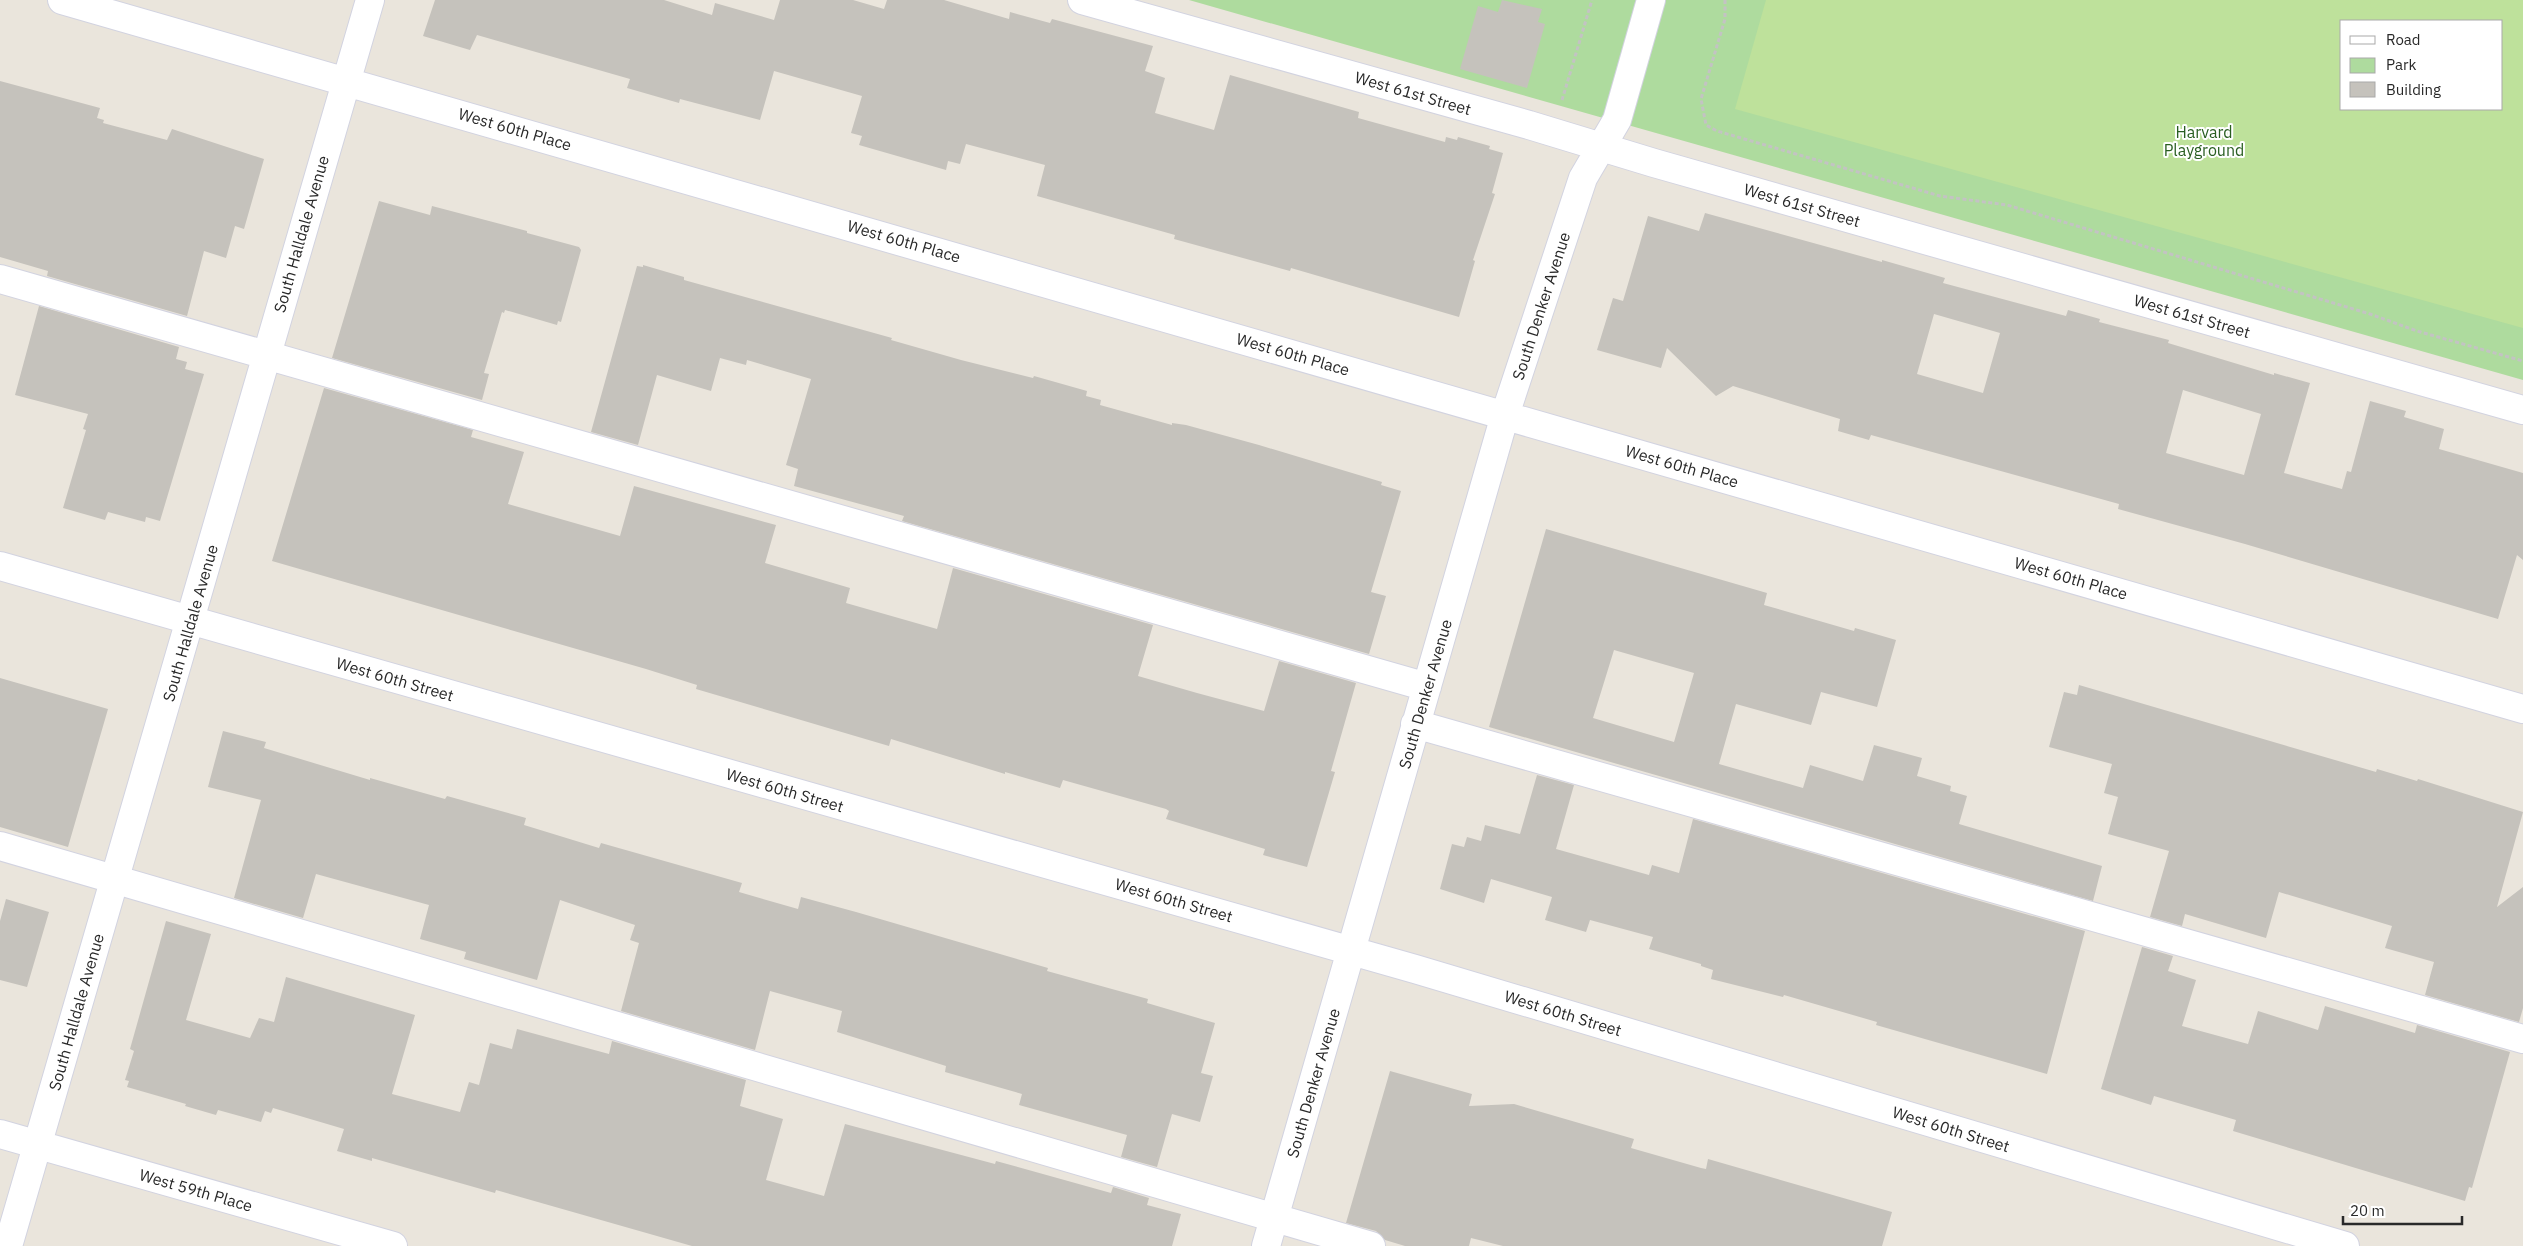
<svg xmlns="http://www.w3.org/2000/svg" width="2523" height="1246" font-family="'IBM Plex Sans',sans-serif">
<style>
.green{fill:#aedb9e;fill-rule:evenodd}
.pitch{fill:#bee19b;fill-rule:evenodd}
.building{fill:#c5c2bc;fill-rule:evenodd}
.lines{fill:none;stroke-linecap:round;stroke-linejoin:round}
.minor-casing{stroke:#d2d3e0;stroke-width:30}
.path{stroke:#c3c3c3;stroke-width:3;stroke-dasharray:4 2.5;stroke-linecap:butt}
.minor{stroke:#fff;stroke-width:28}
.labels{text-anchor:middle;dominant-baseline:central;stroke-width:4;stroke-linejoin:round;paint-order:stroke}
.street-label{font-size:16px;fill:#292929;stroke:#fff}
.park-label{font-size:16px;fill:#295e21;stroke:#fff}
</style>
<rect width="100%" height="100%" fill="#eae5dc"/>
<path class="green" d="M1189,0h1334v380zM2342,21h160v88h-160z"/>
<path class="pitch" d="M1766,0h757v328l-788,-219zM2342,21h160v88h-160z"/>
<path class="building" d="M435,0h229l48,15 3,-12 59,17 6,-20h73l31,9 3,-9h57l65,19 1,-7 40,11 2,-4 101,27 -8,25 20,7 -10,35 59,17 16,-55 129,37 -1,6 87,24 1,-5 11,3 1,-3 32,9 -1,3 14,4 -11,40 3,1 -22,66 2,1 -16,56 -168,-49 -1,3 -116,-32 1,-4 -138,-39 8,-31 -79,-21 -6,20 -12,-3 -2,9 -87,-25 3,-9 -11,-3 11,-37 -88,-25 -14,49 -80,-21 -1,4 -52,-15 3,-9 -153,-44 -7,15 -47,-14z
M1502,0l40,9 -4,13 7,2 -18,64 -67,-19 18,-63 20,6z
M0,81l100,27 -3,10 7,2 -1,3 64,17 5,-11 92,30 -20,70 -9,-3 -9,32 -22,-7 -17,65 -140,-40 1,-5 -48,-14z
M379,201l51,14 2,-9 95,25v2l52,14 2,3 -20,72 -3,-1 -1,4 -52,-15 -1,3 -2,-1 -18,61 5,1 -7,26 -150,-42z
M1705,213l177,49v-2l63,18 -2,5 123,33 2,-6 32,9 -1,3 70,18 -1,3 106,32v-2l36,10 -26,90 58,16 5,-18 4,1 19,-71 36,10 -2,6 40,12 -5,20 84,24v87l-6,-5 -19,64 -253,-75 -127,-35 1,-5 -248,-69 -2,5 -31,-9 2,-12 -107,-33 -17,10 -49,-48 -6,20 -64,-18 16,-52 10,3 25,-85 51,15zM1934,314l66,19 -17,60 -66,-19zM2183,390l78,24 -17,61 -78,-22z
M643,265l41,12v3l208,58 -1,2 70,20 72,18 1,-2 53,15 -1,5 15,4 -1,5 72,20v-2l14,2 73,20 123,37 -1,3 20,6 -30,101 15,4 -17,58 -467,-133 2,-5 -110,-30 4,-17 -12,-4 25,-86 -64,-19 -1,5 -26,-7 -9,33 -54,-16 -19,70 -47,-13 46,-166 6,1z
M39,306l140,41 -3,12 11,3 -2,7 19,5 -44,147 -14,-4 -1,5 -37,-10 -3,8 -42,-12 23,-78 -3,-1 5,-15 -73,-19z
M324,388l149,42 -2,7 53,15 -16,52 112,32 14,-50 142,39 -11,38 85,25 -4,15 91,26 16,-61 200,57 -15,51 59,17 67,18 15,-50 77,22 -25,88 4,1 -28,95 -44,-12 2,-6 -99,-30 3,-8 -3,-2 -103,-29 -3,8 -55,-16v2l-114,-35 -2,7 -193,-57 1,-4 -51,-16 -374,-108z
M1546,529l221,64 -3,12 90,26 1,-3 41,12 -19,67 -56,-15 -10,33 -75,-21 -17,60 84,24 7,-23 53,16 11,-36 48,13 -5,18 34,10 -1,5 17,5 -8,28 143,42 -9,35 -604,-174zM1614,650l80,23 -20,69 -81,-24z
M0,678l108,31 -40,138 -68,-20z
M2079,685l297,87 1,-3 40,12 1,-2 105,33 -26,95 26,-20v121l-4,14 -94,-27 9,-33 -49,-14 7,-22 -113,-34 -13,46 -81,-24 -3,12 -32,-9 19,-66 -61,-17 10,-37 -14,-4 8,-29 -63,-17 15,-55 13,3z
M223,731l43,11 -2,6 106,32v-2l75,21 2,-3 79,22 -2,7 75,23 2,-5 141,40 -3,9 59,17 3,-12 55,15 192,56 -1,3 101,28 -1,4 68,20 -14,50 12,3 -13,46 -28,-8 -15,53 -36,-10 6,-22 -108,-30 3,-11 -77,-22 1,-6 -109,-34 5,-21 -72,-20 -15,59 -134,-39 18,-68 -9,-3 5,-15 -75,-25 -23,80 -73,-21 2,-7 -46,-13 9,-34 -113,-31 -13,44 -69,-20 27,-98 -53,-13z
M1537,775l37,10 -18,64 93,26 3,-10 27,8 14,-54 392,112 -38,143 -171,-49 1,-3 -93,-27 -1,2 -72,-18 2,-9 -12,-4v-2l-52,-15 4,-12 -63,-17 -4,12 -41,-12 7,-23 -61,-18 -7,24 -44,-14 12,-45 12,3 3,-10 14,4 4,-16 35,9z
M6,899l43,13 -22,75 -27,-7v-59z
M166,921l45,13 -25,86 64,18 9,-20 15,4 12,-45 129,38 -23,79 68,18 9,-30 10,3 11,-42 22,6 5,-20 92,25 3,-13 134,39 -6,26 43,13 -17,61 58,16 21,-72 150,40 1,-3 115,32 2,-6 36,11 -2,7 34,9 -9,32h-480l-196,-56 -1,3 -123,-35v3l-35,-10 7,-22 -71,-21 -2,5 -6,-2 -4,11 -43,-12 -2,5 -31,-9 1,-2 -59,-17 2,-6 -4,-1 9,-29 -4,-2z
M2142,947l31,9 -5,15 28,9 -14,46 66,18 10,-33 60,19 7,-24 90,27 2,-8 93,27 -38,136 -3,-1 -4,14 -232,-70 3,-11 -82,-24 -3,9 -50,-16z
M1390,1071l82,23 -3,12 45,-2 120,35 -3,9 70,20 5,1 2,-10 184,53 -10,34h-379l-32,-8 -2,8h-64l-20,-6 -9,-9 -30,-8z"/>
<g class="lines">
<g class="minor-casing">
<path id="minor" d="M62,0l2461,709
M1082,0l447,125 125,38 869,247
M0,279l1427,408
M0,566l1415,403 930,277
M1415,724l1108,315
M0,846l1371,400
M0,1134l393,112
M8,1246l362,-1246
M1266,1246l239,-831 78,-237 34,-58 34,-120"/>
</g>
<path class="path" d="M1725,0v19l-24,80 5,26 11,6 223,65 67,9 363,109 47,17 106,30
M1562,100l30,-100"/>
<use href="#minor" class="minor"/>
</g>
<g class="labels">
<g class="street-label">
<text transform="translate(1413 93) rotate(16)">West 61st Street</text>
<text transform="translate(515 129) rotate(16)">West 60th Place</text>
<text transform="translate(1802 205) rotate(16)">West 61st Street</text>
<text transform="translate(301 234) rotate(-74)">South Halldale Avenue</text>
<text transform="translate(904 241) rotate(16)">West 60th Place</text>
<text transform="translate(1541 306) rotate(-72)">South Denker Avenue</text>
<text transform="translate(2192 316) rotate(16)">West 61st Street</text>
<text transform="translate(1293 354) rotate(16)">West 60th Place</text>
<text transform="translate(1682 466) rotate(16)">West 60th Place</text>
<text transform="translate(2071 578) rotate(16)">West 60th Place</text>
<text transform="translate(190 623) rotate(-74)">South Halldale Avenue</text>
<text transform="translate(395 679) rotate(16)">West 60th Street</text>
<text transform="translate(1425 694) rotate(-74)">South Denker Avenue</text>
<text transform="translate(785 790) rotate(16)">West 60th Street</text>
<text transform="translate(1174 900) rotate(16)">West 60th Street</text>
<text transform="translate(76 1012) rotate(-74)">South Halldale Avenue</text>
<text transform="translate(1563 1013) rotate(17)">West 60th Street</text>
<text transform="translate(1313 1083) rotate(-74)">South Denker Avenue</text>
<text transform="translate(1951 1129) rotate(17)">West 60th Street</text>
<text transform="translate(196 1190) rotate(16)">West 59th Place</text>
</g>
<g class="park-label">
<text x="2204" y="132">Harvard<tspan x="2204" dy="18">Playground</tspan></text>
</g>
</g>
<rect x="2340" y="20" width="162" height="90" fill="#ffffff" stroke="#a9a9a9"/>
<rect x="2350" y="36" width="25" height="8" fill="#ffffff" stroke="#a9a9a9"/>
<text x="2386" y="45" font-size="15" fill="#292929">Road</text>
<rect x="2350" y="58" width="25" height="15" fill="#aedb9e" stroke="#a9a9a9"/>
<text x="2386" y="70" font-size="15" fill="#292929">Park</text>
<rect x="2350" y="82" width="25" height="15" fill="#c5c2bc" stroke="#a9a9a9"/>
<text x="2386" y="95" font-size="15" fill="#292929">Building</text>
<path d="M2343 1216v8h119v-8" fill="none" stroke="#292929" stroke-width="2.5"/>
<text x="2350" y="1216" font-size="15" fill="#292929" stroke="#ffffff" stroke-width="4" paint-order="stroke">20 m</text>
</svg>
